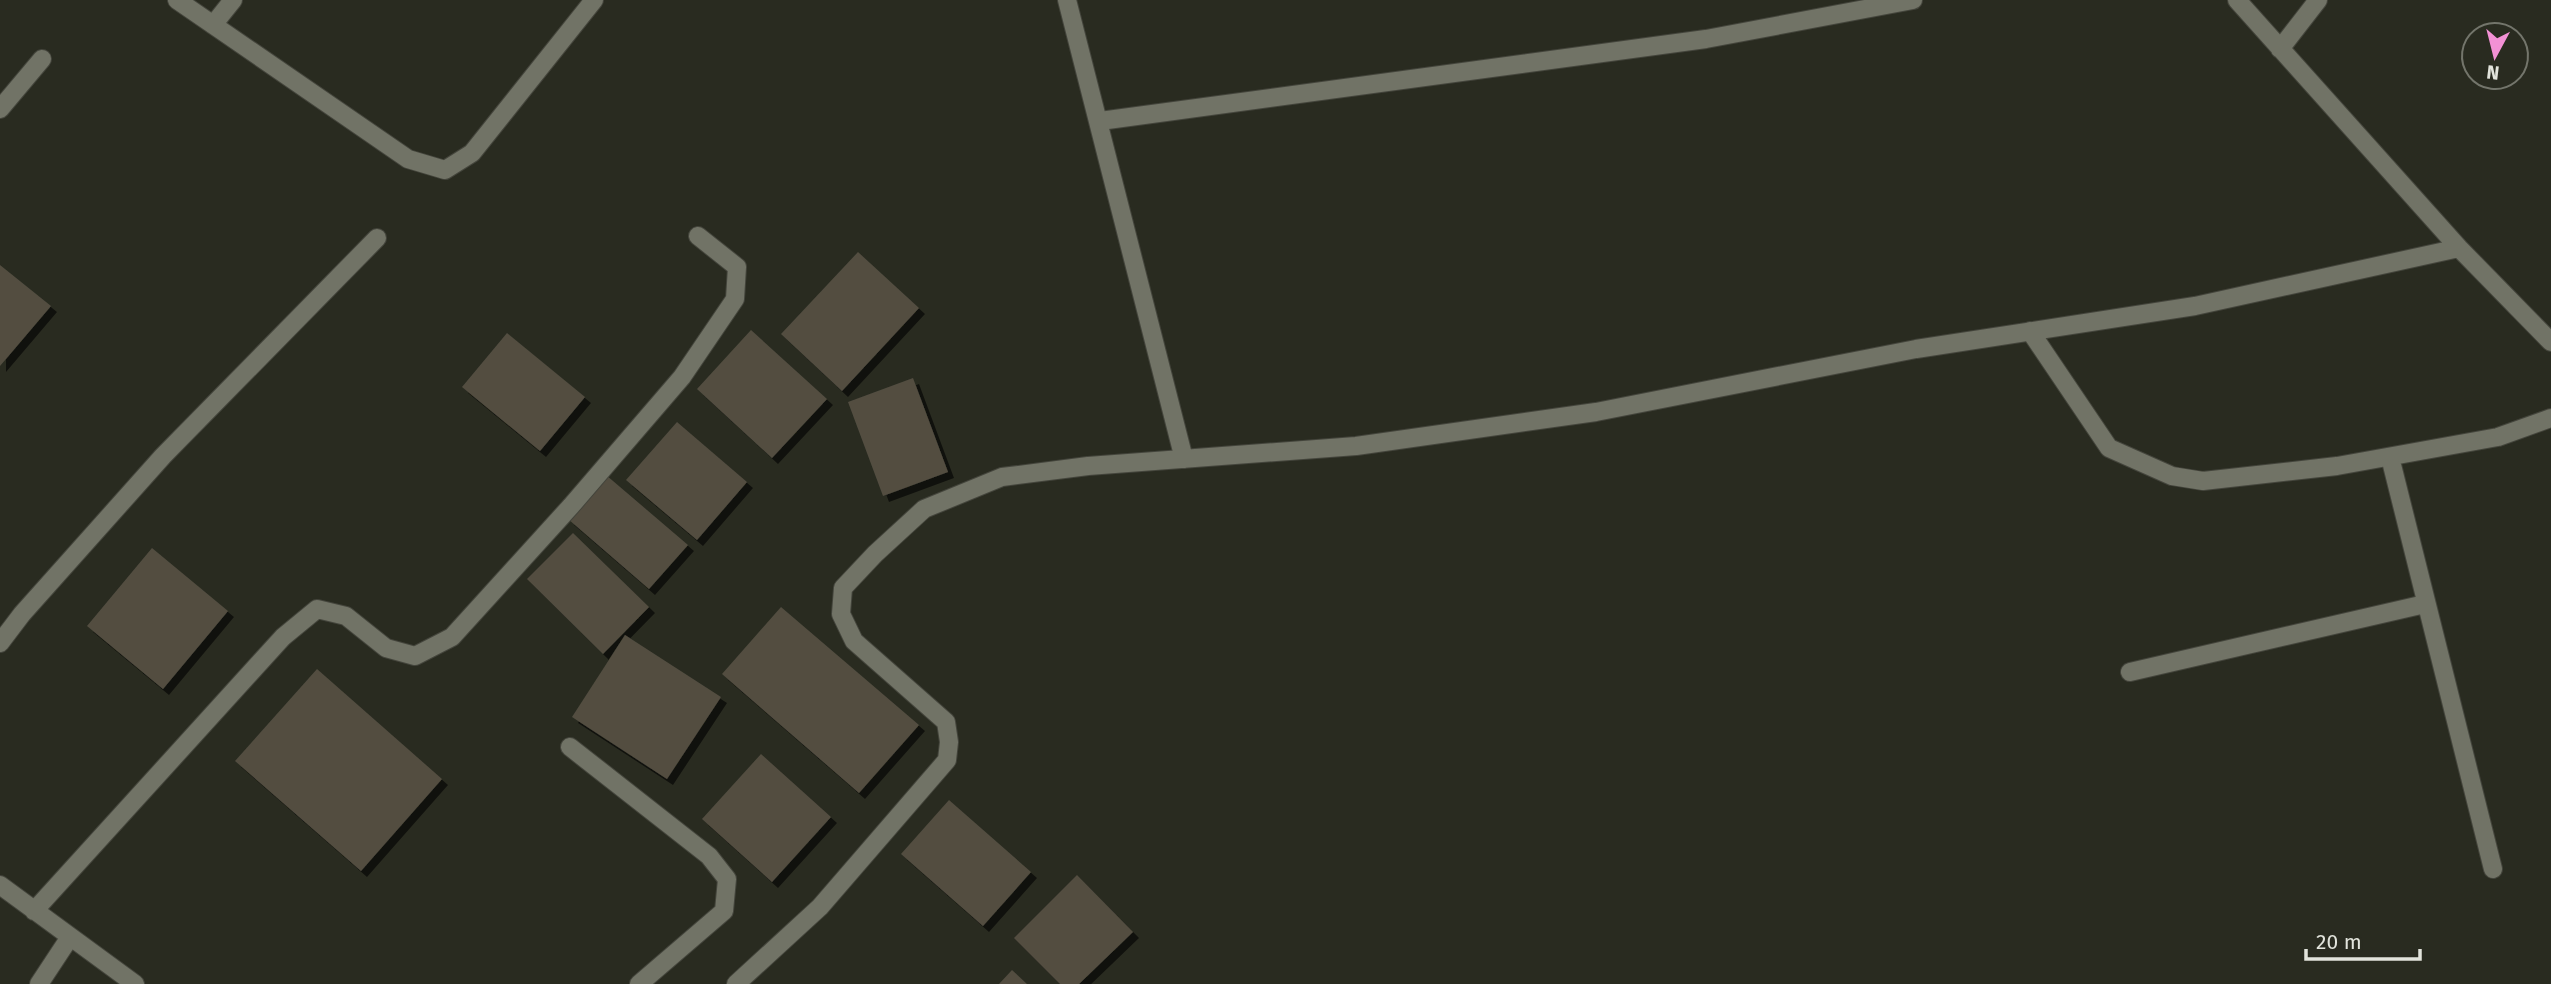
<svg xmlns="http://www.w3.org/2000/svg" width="2551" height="984" font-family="'Fira Sans',sans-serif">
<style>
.building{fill:#524d41;filter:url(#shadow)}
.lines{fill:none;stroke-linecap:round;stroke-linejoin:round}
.minor-casing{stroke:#44453c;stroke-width:20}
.minor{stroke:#717366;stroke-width:18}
</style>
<defs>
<filter id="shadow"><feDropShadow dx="6" dy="6" stdDeviation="0" flood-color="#0009"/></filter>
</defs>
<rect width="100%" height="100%" fill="#292b20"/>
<path class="building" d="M858,252l61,56 -77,83 -61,-57z
M0,265l51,41 -51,60z
M751,330l76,69 -55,59 -75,-69z
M507,333l78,64 -45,54 -78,-64z
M913,378l35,94 -65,24 -35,-94z
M677,422l70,60 -50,58 -71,-60z
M606,475l82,70 -39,44 -81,-70z
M573,533l76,74 -46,47 -76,-75z
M152,548l76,63 -65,78 -76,-63z
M781,607l138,118 -60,68 -137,-119z
M625,635l96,62 -54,82 -95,-62z
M317,669l125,110 -81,92 -126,-110z
M761,754l70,63 -59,65 -70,-63z
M949,800l82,72 -48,54 -82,-72z
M1077,875l56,57 -54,52h-19l-46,-46z
M1012,970l15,14h-28z"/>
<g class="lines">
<g class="minor-casing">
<path id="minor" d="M177,0l231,159 37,11 27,-17 122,-153
M1067,0l117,459
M2237,0l222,248 92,94
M213,25l20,-25
M2280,49l38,-49
M0,109l42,-50
M1100,121l606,-82 207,-39
M2030,331l79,117 63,28 31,5 134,-15 161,-29 53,-19
M2390,457l103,412
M0,643l22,-29 141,-158 214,-218
M2130,672l295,-68
M570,747l139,109 18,23 -3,32 -85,73
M0,885l135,99
M34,911l249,-274 34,-28 29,7 40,32 29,8 37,-19 119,-131 111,-129 53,-78 2,-32 -39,-31
M39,984l31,-47
M736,984l84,-77 127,-147 2,-18 -3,-20 -92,-81 -13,-27 2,-26 32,-34 49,-45 78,-32 86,-11 268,-20 240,-34 320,-63 279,-43 264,-58"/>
</g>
<use href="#minor" class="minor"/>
</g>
<g transform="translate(2495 56) rotate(187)"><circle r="33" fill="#292b20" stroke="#73756b" stroke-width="2"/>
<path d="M0-5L12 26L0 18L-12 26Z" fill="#f391d5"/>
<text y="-10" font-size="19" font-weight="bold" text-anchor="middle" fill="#e2e4dc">N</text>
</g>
<path d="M2306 949v10h114v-10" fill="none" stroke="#e2e4dc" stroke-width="3.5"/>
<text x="2316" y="949" font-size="21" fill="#e2e4dc" stroke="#292b20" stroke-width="5" paint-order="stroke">20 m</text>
</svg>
